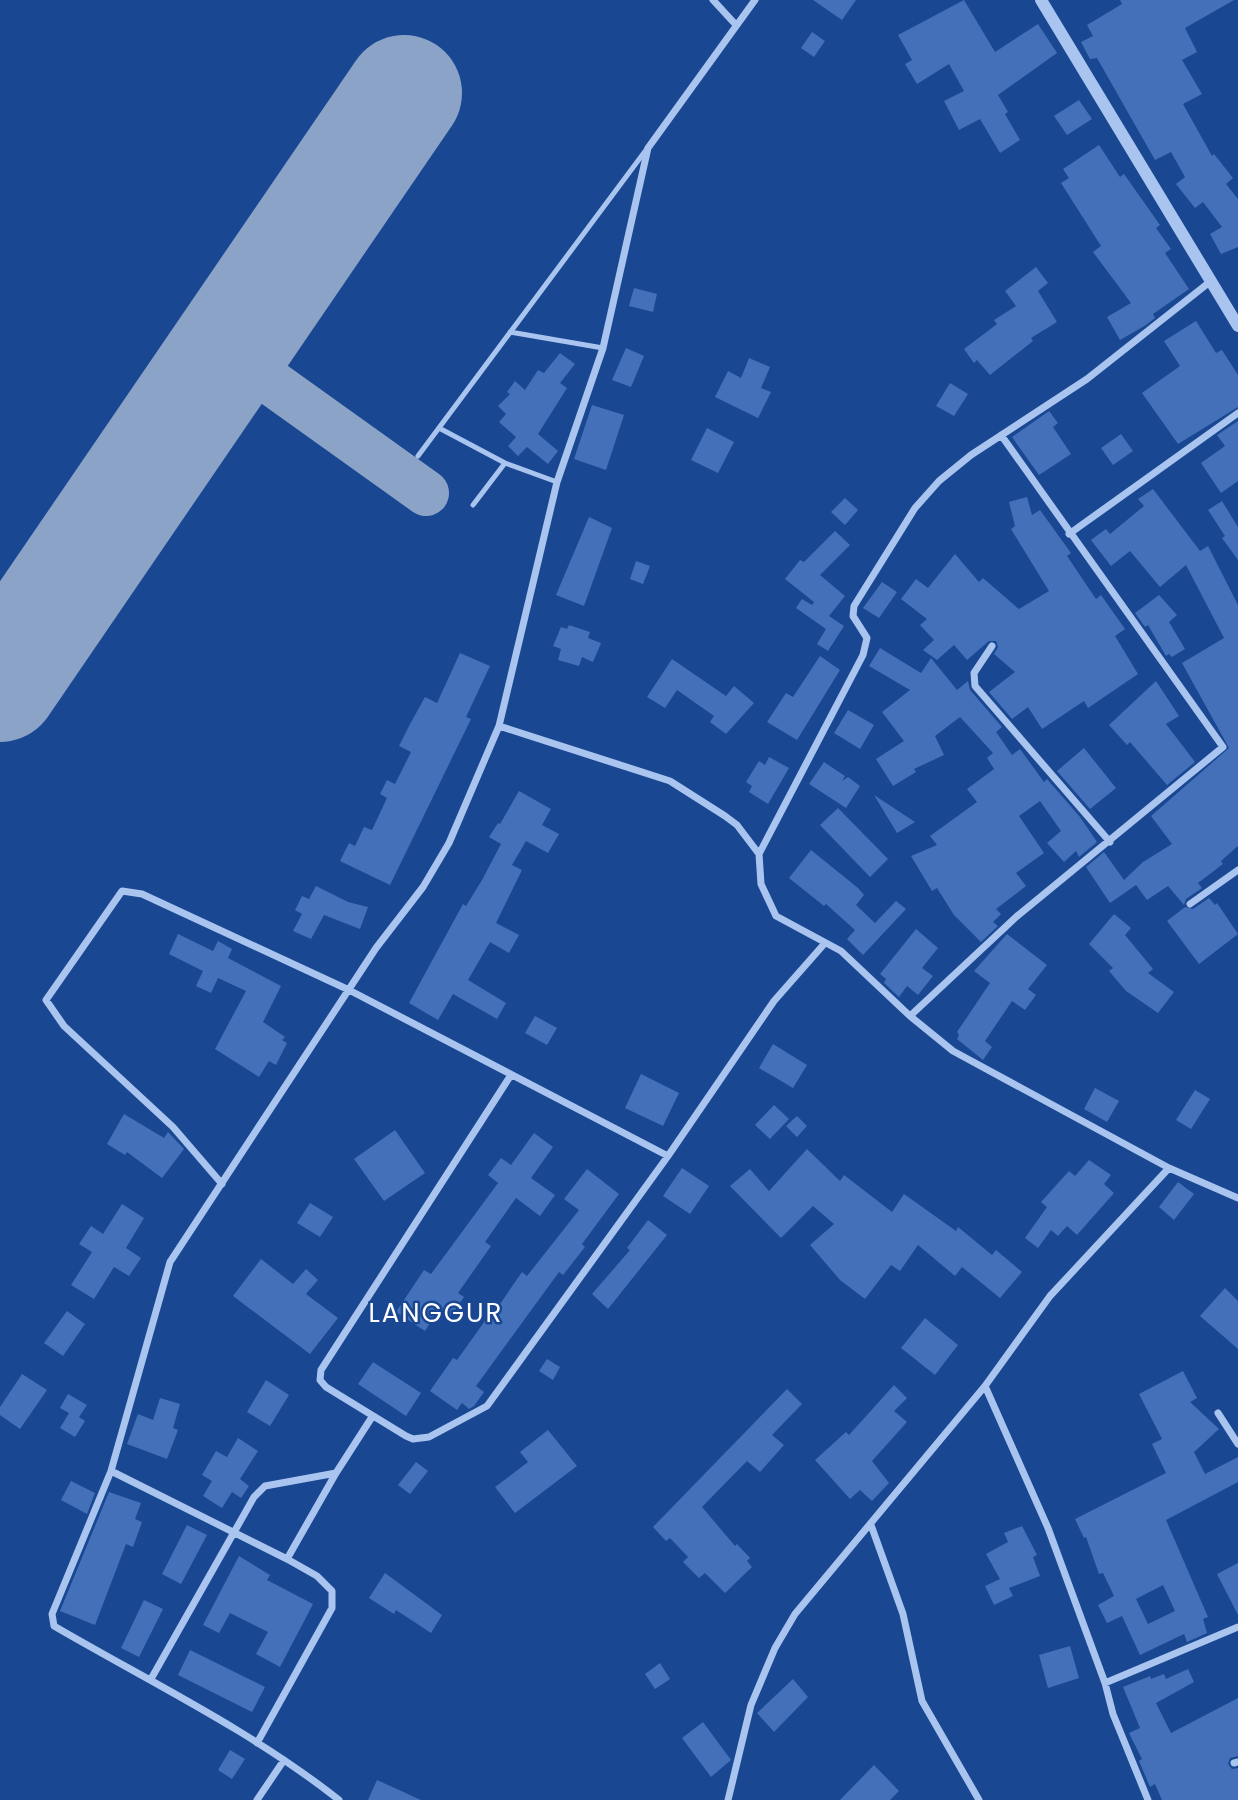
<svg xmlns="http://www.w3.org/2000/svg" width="1238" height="1800" font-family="Poppins,sans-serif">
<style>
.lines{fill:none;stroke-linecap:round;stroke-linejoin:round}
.taxiway{stroke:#8ca3c8;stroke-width:46}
.runway{stroke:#8ca3c8;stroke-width:116}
.building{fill:#4370b9;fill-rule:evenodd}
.service{stroke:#a9c5ef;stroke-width:5}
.minor{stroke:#a9c5ef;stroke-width:7}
.tertiary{stroke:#a9c5ef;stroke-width:12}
.labels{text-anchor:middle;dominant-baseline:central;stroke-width:5;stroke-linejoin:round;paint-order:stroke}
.quarter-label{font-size:26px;letter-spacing:2px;fill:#fff;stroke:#1a4792}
</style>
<rect width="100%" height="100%" fill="#1a4792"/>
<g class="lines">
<path class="taxiway" d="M268,380l158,113
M202,389c27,-15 35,-19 66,-9 -18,-30 -16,-42 -9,-75"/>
<path class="runway" d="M0,684l404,-591"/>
</g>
<path class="building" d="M813,0h43l-14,20z
M964,0l31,52 43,-28 19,29 -59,42 10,17 -3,2 15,26 -20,13 -20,-34 -21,11 -15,-29 20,-10 -15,-27 -32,20 -12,-20 7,-4 -14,-25z
M1120,0h114l-49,28 12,24 -15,8 20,34 -19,10 29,52 2,-2 19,24 -7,6 12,15v48l-17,7 -11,-20 12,-7 -19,-25 -8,6 -19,-24 9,-7 -14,-25 -16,8 -58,-102 -7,1 -9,-17 12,-6 -6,-11 35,-21z
M812,32l13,9 -11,16 -13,-9z
M1079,100l13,19 -25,16 -13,-19z
M1099,145l21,32 4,-3 36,51 -4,3 15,21 -6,4 24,36 -36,25 2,4 -9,7 -26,15 -13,-23 24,-14 -38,-51 8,-6 -40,-63 8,-5 -6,-9z
M1036,267l12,16 -10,8 19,31 -26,16 2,3 -43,34 -13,-15 -3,3 -10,-14 33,-25 -3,-4 22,-14 -11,-15z
M634,288l23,6 -4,18 -24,-6z
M1196,321l20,32 6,-3 16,25v32l-60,37 -36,-51 38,-27 -16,-25z
M626,348l18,8 -13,31 -19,-7z
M560,353l15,11 -15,19 7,5 -29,46 20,17 -10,13 -21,-17 -9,9 -10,-10 8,-9 -17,-15 7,-8 -8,-8 12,-12 -3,-2 8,-11 10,9 13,-20 6,3z
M749,358l21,9 -9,21 10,4 -13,26 -43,-21 13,-26 13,7z
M950,383l18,11 -14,22 -18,-10z
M592,405l32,10 -18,55 -32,-11z
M1049,411l9,12 -5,4 18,27 -32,21 -27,-38z
M1238,421v60l-17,12 -20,-30 24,-17 -8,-11z
M707,428l27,14 -16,31 -27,-13z
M1121,434l12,17 -20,14 -12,-17z
M1153,489l47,62 8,-5 30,59v241l-17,15 2,3 -25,19 4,5 -16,11 -2,6 -16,-19 -21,14 -11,-15 -26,18 -24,-36 18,-15 20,28 19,-18 29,-18 -21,-28 78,-68 -47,-85 42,-25 -38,-73 -26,22 -30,-36 -19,15 -20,-26 15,-11 4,5 34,-28 -6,-7z
M1027,497l5,18 8,-5 31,43 -4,3 29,43 5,-4 24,34 -10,7 23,38 -50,34 -4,-7 -42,28 -14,-22 -16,12 -23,-27 26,-20 -21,-18 4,-7 -2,-6h-7l-22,19 -13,-15 -17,15 -14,-10 11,-10 -14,-15 7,-6 -26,-20 15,-20 12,9 27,-34 24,28 4,-4 36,31 30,-18 -38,-62 4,-3 -6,-24z
M845,498l13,12 -13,15 -14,-13z
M1222,501l16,26v33l-16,-22 3,-2 -17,-26z
M589,517l23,11 -28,78 -28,-11z
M835,531l15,14 -30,30 25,21 -16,20 15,10 -16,25 -11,-7 9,-15 -30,-21 6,-9 10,6 2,-3 -29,-23 15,-19 4,2z
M636,561l14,5 -7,18 -13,-5z
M882,582l15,10 -18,26 -16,-10z
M1159,595l18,20 -8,7 16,27 -13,8 -3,-3 -3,2 -18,-31 -3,2 -10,-14z
M569,625l21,7 -2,6 13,5 -8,19 -11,-5 -3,9 -21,-6 3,-11 -8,-3 8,-19 6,2z
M880,648l41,25 10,-15 26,32 11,-9 2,9 32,37 -6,5 16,23 8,-6 24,33 3,-3 33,38 17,25 -18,15 -3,-6 -12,11 -17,-19 14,-12 -21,-30 -21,15 25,37 -28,20 10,13 -30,23 5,5 -8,8 5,4 -17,16 -27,-27 -17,-27 -5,3 -21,-35 26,-11 -7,-9 47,-34 -10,-13 27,-20 -7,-11 6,-5 -33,-36 -25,19 9,19 -30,14 2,3 -23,14 -17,-27 28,-18 -22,-29 28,-22 -41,-24z
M460,653l30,13 -24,51 5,2 -81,166 -50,-24 9,-18 6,3 9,-19 8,3 15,-32 -7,-4 7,-14 8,4 16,-32 -12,-6 10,-20 16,-29 12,6z
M820,656l20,14 -43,70 -30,-18 19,-29 7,4z
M672,659l54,37 8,-10 20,17 -28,31 -16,-12 4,-6 -37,-26 -12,18 -18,-11z
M1156,681l23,35 -13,8 29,38 -28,23 -37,-43 -3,3 -18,-20z
M848,710l26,15 -14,24 -26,-16z
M1084,748l32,40 -26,21 -33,-38z
M769,757l20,11 -21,36 -19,-12 3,-6 -6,-4 13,-21 6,4z
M824,762l21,14 -3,5 6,-4 12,9 -14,22 -37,-24z
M519,791l32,18 -9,16 17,9 -11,19 -22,-12 -14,24 10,5 -26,53 23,12 -10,18 -19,-11 -22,38 38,23 -9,16 -44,-25 -15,26 -29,-17 54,-99 3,2 16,-26 19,-36 -12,-7 9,-14 2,1z
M874,795l41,27 -18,11z
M838,808l50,51 -18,18 -50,-52z
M811,850l47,38 6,7 -8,10 19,18 21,-22 10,8 -43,46 -16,-16 8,-9 -29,-26 -2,2 -35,-28z
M316,886l32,16 20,5 -8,22 -36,-14 -13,24 -18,-8 9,-17 -7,-4 7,-14 7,3z
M1209,898l6,7 2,-2 21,31 -39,30 -32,-43 18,-14 8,2z
M1114,914l17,14 -6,7 28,34 -5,4 26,19 -16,21 -32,-22 -17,-20 4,-3 -24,-24z
M916,929l22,19 -16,20 11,8 -15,19 -11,-9 -8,11 -15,-14 2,-4 -6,-5z
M178,934l35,17 5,-10 14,8 -4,9 53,28 -18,36 22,15 -3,3 5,3 -11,22 -7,-4 -10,16 -44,-28 31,-58 -28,-13 -7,15 -15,-7 7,-15 -34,-17z
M1007,934l40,31 -19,24 8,6 -11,15 -13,-9 -27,40 7,6 -9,13 -26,-21 2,-4 -2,-3 33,-49 -16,-12z
M535,1016l22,12 -10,17 -22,-12z
M773,1044l34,21 -14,23 -34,-20z
M641,1074l38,19 -16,33 -38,-18z
M1095,1088l24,13 -12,21 -23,-13z
M1195,1090l15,9 -19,30 -15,-9z
M774,1105l15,14 -19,20 -15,-14z
M124,1114l40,24 4,-6 16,17 -22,29 -35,-26 -2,3 -18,-11z
M797,1116l10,10 -10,11 -11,-11z
M395,1130l30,43 -41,28 -30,-42z
M534,1133l19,14 -22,31 24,17 -15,21 -24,-18 -31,44 6,4 -33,47 6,4 -14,21 -12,-7 -13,20 -29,-19 28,-42 7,4 67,-91 -10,-8 13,-17 10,7z
M807,1149l33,32 4,-6 48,37 12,-18 52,37 2,-4 34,28 4,-5 26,22 -22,26 -38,-31 -7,9 -37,-31 -18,26 -9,-6 -26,34 -25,-19 -30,-35 24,-21 -21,-18 -32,32 -51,-52 20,-17 19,22z
M1089,1160l22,15 -7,9 10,9 -37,42 -10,-9 -9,10 -7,-6 -13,18 -13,-10 22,-31 -6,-5 28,-31 6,5z
M682,1168l27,18 -19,28 -27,-18z
M587,1169l32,25 -37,50 3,3 -22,28 -4,-3 -83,114 8,6 -10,14 -5,3 -7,-6 -5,7 -27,-19 23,-33 4,2 30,-42 2,2 33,-48 5,4 52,-66 -15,-11z
M1178,1182l16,12 -20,26 -15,-13z
M310,1203l23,14 -13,20 -23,-14z
M122,1204l22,14 -18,30 15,10 -12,18 -15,-9 -20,32 -23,-14 21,-33 -13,-8 12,-18 12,8z
M648,1220l19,15 -59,74 -16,-15 38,-44 -3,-2z
M261,1259l32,25 13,-15 12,11 -12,14 32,24 -28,36 -77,-58z
M1225,1288l13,13v48l-38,-33z
M67,1311l18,13 -22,32 -19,-13z
M925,1318l33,27 -23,30 -34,-27z
M547,1359l13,8 -7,13 -14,-9z
M373,1362l48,31 -15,23 -48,-32z
M1183,1371l14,27 -7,4 29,27 -25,23 11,22 33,-17v25l-72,38 42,97 -5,2 4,14 -20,9 -3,-8 -44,21 -18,-39 -15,7 -9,-18 16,-9 -11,-23 -4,1 -13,-37 -2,1 -9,-19 91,-46 -14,-29 10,-5 -23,-45zM1163,1585l12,26 -27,13 -12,-25z
M22,1374l25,16 -27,39 -20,-14v-8z
M266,1380l23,15 -19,31 -23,-14z
M894,1385l13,13 -13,13 13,11 -35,39 17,22 -17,18 -12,-11 -10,9 -35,-39 31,-28 3,3z
M787,1389l15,15 -30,31 12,10 -24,27 -13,-11 -45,46 33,39 2,-2 13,14 -3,3 5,6 -27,26 -20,-20 -6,5 -16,-16 5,-5 -18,-19 -4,3 -13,-14z
M68,1394l19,11 -8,12 6,4 -10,16 -15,-9 9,-15 -9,-5z
M160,1398l20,6 -7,24 5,2 -11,29 -40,-15 11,-30 15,6z
M548,1430l29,36 -62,47 -20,-26 33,-25 -8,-10z
M238,1438l20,13 -18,28 9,7 -8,12 -9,-6 -10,16 -19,-12 9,-15 -10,-6 14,-24 11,6z
M416,1462l12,9 -18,23 -12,-9z
M71,1481l24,12 -8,21 -26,-14z
M109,1492l32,11 -6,16 7,3 -9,25 -7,-3 -31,81 -35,-14z
M187,1525l20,10 -26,49 -19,-10z
M1022,1526l15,29 -4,2 7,19 -31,12 4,8 -19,9 -9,-19 15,-7 -14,-25 22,-12 -4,-9z
M239,1556l31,19 -3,5 46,24 -33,63 -24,-13 12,-22 -38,-19 -11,20 -16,-8z
M1238,1563v52l-21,-41z
M385,1573l57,42 -11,18 -35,-23 -2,4 -25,-16z
M144,1600l19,9 -24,48 -18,-9z
M1070,1646l9,32 -31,10 -9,-33z
M190,1650l75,37 -13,25 -74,-37z
M660,1663l10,16 -15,10 -10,-15z
M1188,1669l6,13 -38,21 15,30 67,-35v58l-8,2 -2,6 4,5 6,-1v32h-76l-7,-16 -5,3 -11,-26 3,-2 -13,-26 11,-5 -17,-41 27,-11 1,3 13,-5 2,5z
M793,1679l15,18 -34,35 -17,-19z
M703,1722l28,38 -20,17 -29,-39z
M230,1750l15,9 -13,20 -14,-9z
M874,1765l25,26 -9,9h-50z
M377,1780l44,20h-53z"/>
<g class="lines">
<path class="service" d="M510,332l93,16
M439,428l66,35
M418,456l228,-306
M473,505l32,-42 52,19"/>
<path class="minor" d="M713,0l23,25
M1069,534l169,-121
M992,646l-18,27 1,13 135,156
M499,726l171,55 55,35 12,9 22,29 2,30 15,32 65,35 69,65 43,35 216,117
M759,854l104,-199 4,-17 -14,-22 1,-10 61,-98 24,-27 32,-26 116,-76 124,-98
M1190,904l48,-34
M910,1016l106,-99 207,-170 -222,-312
M511,1075l-190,295 -1,10 6,7 80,49 7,3 16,-2 58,-31 181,-250
M222,1184l-49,-57 -109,-101 -18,-26 76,-109 20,3 207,96 319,166 106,-155 51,-58
M985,1386l63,142 57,155 133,-56
M1218,1413l20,31
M111,1471l176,88 30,17 15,15v17l-75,135
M871,1525l32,89 19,87 57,99
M287,1559l49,-86
M151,1679l103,-182 11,-11 71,-13 36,-56
M1105,1683l8,31 35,86
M1234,1763l4,-1
M257,1800l27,-40
M339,1800c-87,-69 -189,-118 -285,-174l-2,-12 59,-143 59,-209 206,-314 47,-61 26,-44 50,-117 58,-244 46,-134 45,-200 107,-148
M728,1800l23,-95 24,-57 20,-34 190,-228 65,-90 119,-128 69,30"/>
<path class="tertiary" d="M1041,0l197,326"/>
</g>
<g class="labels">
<g class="quarter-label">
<text x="436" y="1313">LANGGUR</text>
</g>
</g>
</svg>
